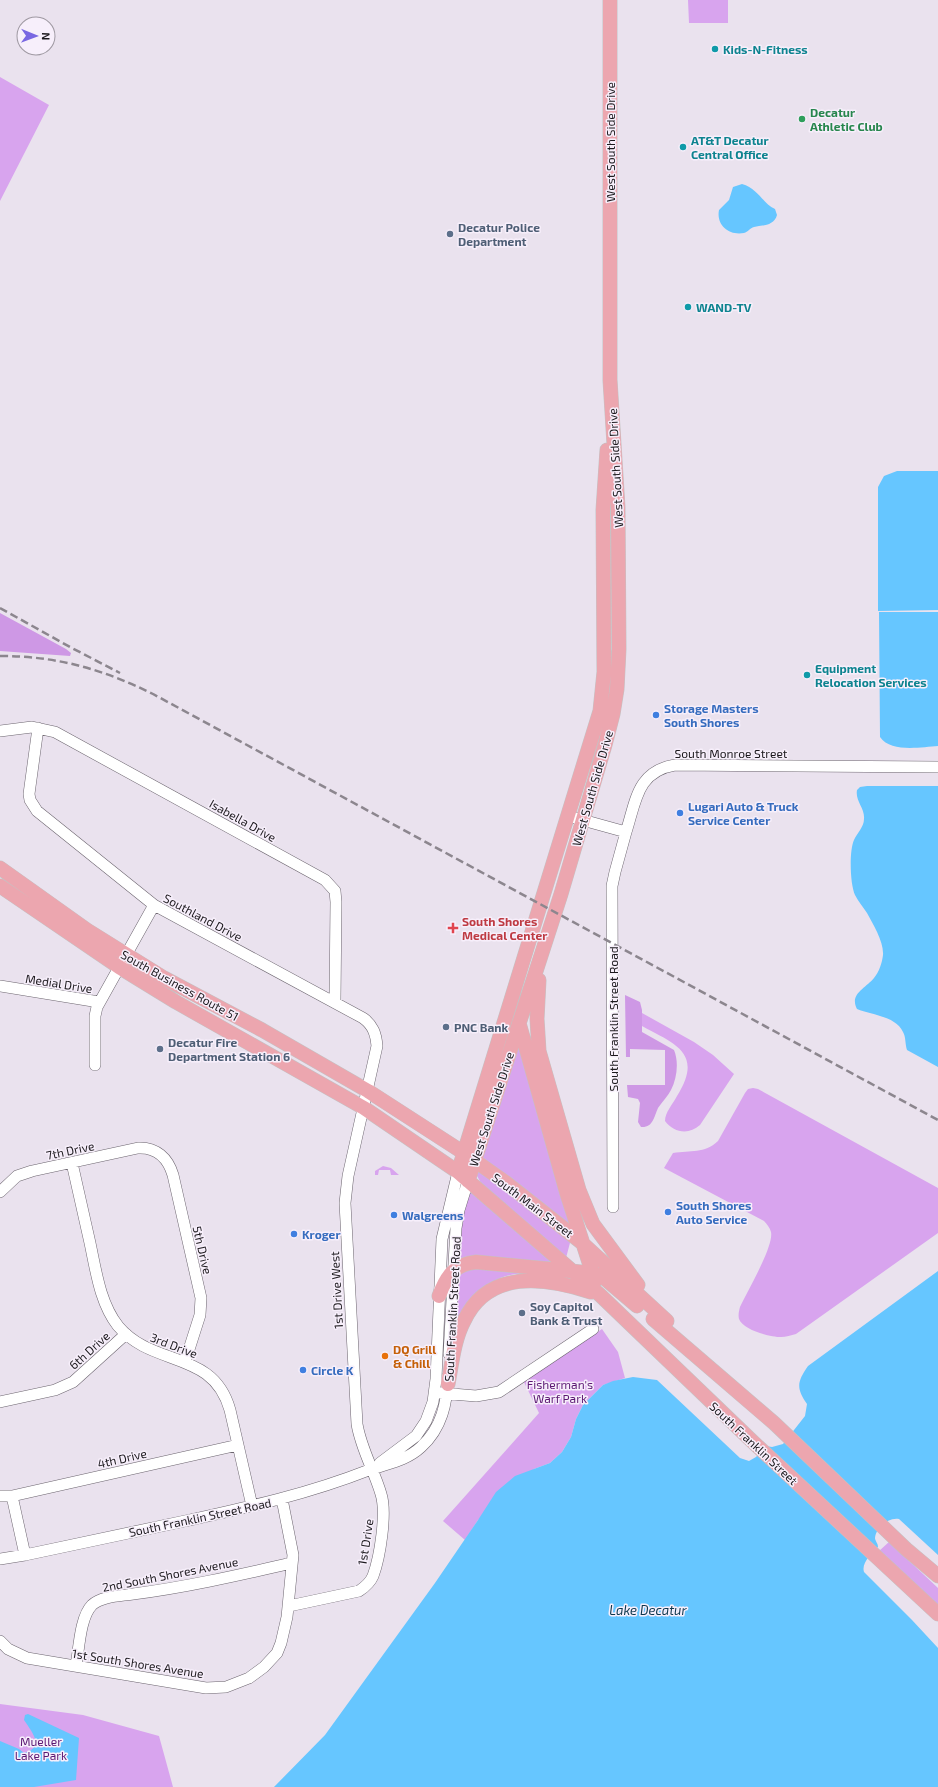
<svg xmlns="http://www.w3.org/2000/svg" width="938" height="1787" font-family="'Exo 2',sans-serif">
<style>
.green{fill:#d8a4ee}
.forest{fill:#ce98e5}
.water{fill:#66c6ff}
.lines{fill:none;stroke-linecap:round;stroke-linejoin:round}
.minor-casing{stroke:#6c656f;stroke-width:12}
.major-casing{stroke:#c4c3c4;stroke-width:15}
.minor{stroke:#fff;stroke-width:11}
.major{stroke:#eca6af;stroke-width:14}
.rail{stroke:#8c868e;stroke-width:2.5;stroke-dasharray:8 4;stroke-linecap:butt}
.culture-dot{fill:#0f9aa8;stroke:#f7effb;stroke-width:1.5}
.leisure-dot{fill:#2e9e5b;stroke:#f7effb;stroke-width:1.5}
.service-dot{fill:#5c6f8a;stroke:#f7effb;stroke-width:1.5}
.shop-dot{fill:#3f7fe0;stroke:#f7effb;stroke-width:1.5}
.health-dot{fill:#e0444e;stroke:#f7effb;stroke-width:1.5}
.food-dot{fill:#e8710a;stroke:#f7effb;stroke-width:1.5}
.labels{text-anchor:middle;dominant-baseline:central;stroke-width:3;stroke-linejoin:round;paint-order:stroke}
.culture-label{font-size:12px;font-weight:bold;fill:#0d838f;stroke:#f7effb;text-anchor:start}
.leisure-label{font-size:12px;font-weight:bold;fill:#27864d;stroke:#f7effb;text-anchor:start}
.street-label{font-size:12px;fill:#1c191d;stroke:#f7effb}
.service-label{font-size:12px;font-weight:bold;fill:#4e5e75;stroke:#f7effb;text-anchor:start}
.shop-label{font-size:12px;font-weight:bold;fill:#366cbe;stroke:#f7effb;text-anchor:start}
.health-label{font-size:12px;font-weight:bold;fill:#be3a42;stroke:#f7effb;text-anchor:start}
.food-label{font-size:12px;font-weight:bold;fill:#c56008;stroke:#f7effb;text-anchor:start}
.park-label{font-size:12px;fill:#5c1873;stroke:#f7effb}
.water-label{font-size:13px;font-style:italic;fill:#0d374e;stroke:#f7effb}
</style>
<rect width="100%" height="100%" fill="#eae2ee"/>
<path class="green" d="M688,0h40v23h-39z
M0,77l49,28 -49,96z
M642,1013l52,29 19,13 21,19 -34,51c-11,10 -26,8 -35,-4 0,-9 8,-17 12,-25 27,-43 -2,-52 -35,-70z
M518,1035l55,194 -91,-72z
M753,1088l5,1 180,99v45l-142,101c-5,1 -10,3 -15,3 -11,0 -38,-7 -42,-18 -1,-4 0,-8 1,-12 7,-15 34,-61 31,-75 -1,-4 -4,-8 -7,-11l-100,-53 9,-15c18,-3 31,1 45,-12l27,-48 3,-4z
M383,1166l8,2 8,7h-8l-1,-5h-11l-1,5h-3v-4z
M480,1171l91,68 -5,19 -84,-73 -6,-11z
M469,1189l84,74 -85,-7 -12,4 2,-20z
M471,1267l53,6c-38,3 -46,22 -67,49l-2,-5 1,-40z
M602,1329l16,23 7,26 -22,7 -20,20 -7,14 -5,18 -9,15 -12,11 -16,6 -56,51 -13,20 -22,-19 96,-108 -15,-31z
M889,1542l49,46v20l-59,-57z
M0,1704l83,11 76,21 14,51h-173z"/>
<path class="forest" d="M0,613l66,36 5,4 -1,3 -70,-5z
M625,995l15,7 2,8v22l32,18c5,12 3,28 -3,40 -3,6 -9,12 -13,18 -4,9 -5,20 -17,19l-3,-5 2,-19 -2,-4 -10,-2 -1,-12h38v-35l-35,-1v8h-4z"/>
<path class="water" d="M742,184c17,5 21,20 33,25l2,6c-3,11 -14,10 -23,12 -4,1 -6,5 -10,6 -15,3 -28,-8 -25,-23l10,-10 4,-13z
M897,471h41v139l-60,1v-124l6,-11z
M879,612h59v134c-17,1 -47,7 -58,-9z
M867,786h71v281l-31,-17c-2,-6 -1,-13 -4,-18 -7,-16 -32,-17 -46,-23 -8,-15 9,-21 17,-31 5,-6 8,-15 9,-23 1,-13 -10,-31 -16,-42 -4,-6 -9,-12 -12,-18 -5,-11 -6,-44 -1,-55 3,-7 10,-13 10,-21 1,-11 -9,-18 -7,-29l3,-3z
M938,1271v284l-39,-36c-10,-2 -23,8 -24,19 0,3 3,5 3,9 -6,6 -17,16 -14,25l48,48 26,28v139h-664l51,-52 110,-152 43,-63 18,-28 19,-16 35,-13 12,-11 9,-15 5,-18 7,-14 20,-20 10,-4 20,-4 24,3 83,78 9,3 7,-4 10,-11 6,1 11,-3 22,-28 2,-12c-11,-16 -10,-22 1,-38z
M28,1714l51,24 -3,42 -42,7h-34v-46l19,8 5,4c22,-6 7,-22 0,-33l1,-5z"/>
<g class="lines">
<g class="minor-casing">
<path id="minor" d="M38,728l-9,66 1,6 7,11 117,94 209,113c10,7 13,16 14,28l-29,130 -3,27 12,221c4,25 17,46 24,70 6,19 -1,63 -8,82 -3,7 -8,11 -14,15l-70,15
M0,731l32,-4 23,5 270,148 10,11 1,11 -1,99
M568,816l58,16c10,-31 11,-61 49,-67l263,2
M0,986l99,16
M95,1065v-49l2,-9 57,-102
M72,1163c6,27 12,53 18,80 6,28 10,60 28,83 35,42 95,23 112,84l22,96
M0,1192l17,-16 15,-5 106,-23c18,-1 30,10 35,27l28,123 -1,17 -15,47
M613,1207l-1,-321 3,-14 11,-40
M449,1354l7,-126 3,-18 9,-29
M440,1393l36,3 23,-4 94,-63
M0,1402l55,-12 18,-8 53,-48
M380,1463l36,-27 10,-15 7,-19 3,-23 6,-140 16,-67
M0,1496h12l13,59
M12,1496l226,-51
M0,1559l25,-4c54,-11 107,-23 160,-34 64,-14 123,-27 184,-51 19,-7 37,-9 52,-23 21,-19 26,-44 27,-71
M0,1641l8,8 19,9 179,30 20,-1 23,-9 15,-11 13,-14 4,-10 6,-26 6,-62 -11,-56
M76,1666c3,-17 4,-49 16,-61 10,-9 29,-9 41,-11 54,-7 106,-19 159,-31"/>
</g>
<g class="major-casing">
<path id="major" d="M0,868l87,62 77,48 98,52 106,61 96,62 41,29 76,60 86,79
M0,886l119,81 57,35 188,106 94,64 142,123 152,146 186,173
M539,980l-2,39 2,32 40,139 14,34 45,61
M519,1023l48,171 28,87
M458,1172l142,-461 4,-39 -1,-162 4,-60
M468,1181l93,-287 44,-149 8,-31 4,-25 2,-40 -1,-141 -8,-128v-380
M439,1296c7,-19 15,-32 37,-34l115,11 12,4 34,29
M653,1319l121,104 132,126 32,27
M448,1384c4,-21 6,-44 16,-63 24,-52 81,-44 127,-29"/>
</g>
<use href="#minor" class="minor"/>
<use href="#major" class="major"/>
<path class="rail" d="M0,608l70,39 50,26
M0,656c57,0 102,13 153,38l785,426"/>
</g>
<g class="culture-dot">
<circle cx="715" cy="49" r="4"/>
<circle cx="683" cy="147" r="4"/>
<circle cx="688" cy="307" r="4"/>
<circle cx="807" cy="675" r="4"/>
</g>
<circle class="leisure-dot" cx="802" cy="119" r="4"/>
<g class="service-dot">
<circle cx="450" cy="234" r="4"/>
<circle cx="446" cy="1027" r="4"/>
<circle cx="160" cy="1049" r="4"/>
<circle cx="522" cy="1313" r="4"/>
</g>
<g class="shop-dot">
<circle cx="656" cy="715" r="4"/>
<circle cx="680" cy="813" r="4"/>
<circle cx="668" cy="1212" r="4"/>
<circle cx="394" cy="1215" r="4"/>
<circle cx="294" cy="1234" r="4"/>
<circle cx="303" cy="1370" r="4"/>
</g>
<path class="health-dot" d="M451 922h4v4h4v4h-4v4h-4v-4h-4v-4h4z"/>
<circle class="food-dot" cx="385" cy="1356" r="4"/>
<g class="labels">
<g class="culture-label">
<text x="723" y="49">Kids-N-Fitness</text>
<text x="691" y="140">AT&amp;T Decatur<tspan x="691" dy="14">Central Office</tspan></text>
<text x="696" y="307">WAND-TV</text>
<text x="815" y="668">Equipment<tspan x="815" dy="14">Relocation Services</tspan></text>
</g>
<g class="leisure-label">
<text x="810" y="112">Decatur<tspan x="810" dy="14">Athletic Club</tspan></text>
</g>
<g class="street-label">
<text transform="translate(610 142) rotate(-90)">West South Side Drive</text>
<text transform="translate(615 468) rotate(-93)">West South Side Drive</text>
<text x="731" y="753">South Monroe Street</text>
<text transform="translate(592 788) rotate(-74)">West South Side Drive</text>
<text transform="translate(243 820) rotate(29)">Isabella Drive</text>
<text transform="translate(203 917) rotate(28)">Southland Drive</text>
<text transform="translate(59 983) rotate(9)">Medial Drive</text>
<text transform="translate(180 985) rotate(29)">South Business Route 51</text>
<text transform="translate(613 1019) rotate(-90)">South Franklin Street Road</text>
<text transform="translate(491 1109) rotate(-72)">West South Side Drive</text>
<text transform="translate(70 1150) rotate(-12)">7th Drive</text>
<text transform="translate(533 1205) rotate(37)">South Main Street</text>
<text transform="translate(203 1250) rotate(77)">5th Drive</text>
<text transform="translate(336 1290) rotate(-93)">1st Drive West</text>
<text transform="translate(452 1309) rotate(-87)">South Franklin Street Road</text>
<text transform="translate(174 1345) rotate(21)">3rd Drive</text>
<text transform="translate(89 1350) rotate(-42)">6th Drive</text>
<text transform="translate(754 1443) rotate(43)">South Franklin Street</text>
<text transform="translate(122 1458) rotate(-13)">4th Drive</text>
<text transform="translate(200 1517) rotate(-12)">South Franklin Street Road</text>
<text transform="translate(365 1542) rotate(-81)">1st Drive</text>
<text transform="translate(170 1574) rotate(-11)">2nd South Shores Avenue</text>
<text transform="translate(138 1663) rotate(9)">1st South Shores Avenue</text>
</g>
<g class="service-label">
<text x="458" y="227">Decatur Police<tspan x="458" dy="14">Department</tspan></text>
<text x="454" y="1027">PNC Bank</text>
<text x="168" y="1042">Decatur Fire<tspan x="168" dy="14">Department Station 6</tspan></text>
<text x="530" y="1306">Soy Capitol<tspan x="530" dy="14">Bank &amp; Trust</tspan></text>
</g>
<g class="shop-label">
<text x="664" y="708">Storage Masters<tspan x="664" dy="14">South Shores</tspan></text>
<text x="688" y="806">Lugari Auto &amp; Truck<tspan x="688" dy="14">Service Center</tspan></text>
<text x="676" y="1205">South Shores<tspan x="676" dy="14">Auto Service</tspan></text>
<text x="402" y="1215">Walgreens</text>
<text x="302" y="1234">Kroger</text>
<text x="311" y="1370">Circle K</text>
</g>
<g class="health-label">
<text x="462" y="921">South Shores<tspan x="462" dy="14">Medical Center</tspan></text>
</g>
<g class="food-label">
<text x="393" y="1349">DQ Grill<tspan x="393" dy="14">&amp; Chill</tspan></text>
</g>
<g class="park-label">
<text x="560" y="1384">Fisherman's<tspan x="560" dy="14">Warf Park</tspan></text>
<text x="41" y="1741">Mueller<tspan x="41" dy="14">Lake Park</tspan></text>
</g>
<g class="water-label">
<text x="648" y="1610">Lake Decatur</text>
</g>
</g>
<g transform="translate(36 36) rotate(91)"><circle r="19" fill="#f7effb" stroke="#9f99a2"/>
<path d="M0-3L7 15L0 10L-7 15Z" fill="#7967e2"/>
<text y="-6" font-size="11" font-weight="bold" text-anchor="middle" fill="#1c191d">N</text>
</g>
</svg>
